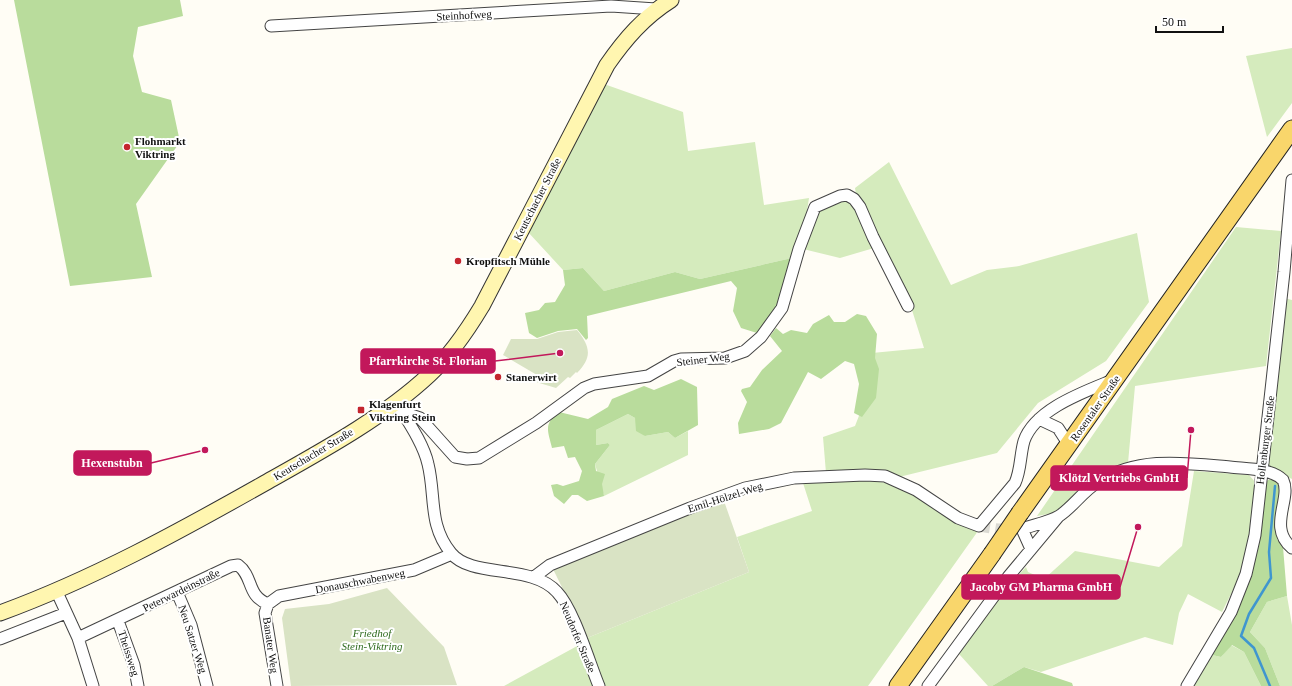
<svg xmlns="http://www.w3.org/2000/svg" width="1292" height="686" font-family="Georgia,serif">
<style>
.green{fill:#d5ebbd}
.forest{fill:#b9dc9c}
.cemetery{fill:#d9e3c4}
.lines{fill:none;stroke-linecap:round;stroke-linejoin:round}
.stream{stroke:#3f96cf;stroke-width:2.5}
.street-tunnel{stroke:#dbdad3;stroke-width:11;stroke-dasharray:11 5.5;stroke-linecap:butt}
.street-casing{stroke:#444;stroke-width:13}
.secondary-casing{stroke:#333;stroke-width:17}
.primary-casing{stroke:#222;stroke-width:19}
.street{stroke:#fff;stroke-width:11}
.secondary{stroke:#fff6b0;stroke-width:15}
.primary{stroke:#f9d66b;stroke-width:17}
.primary-bridge-casing{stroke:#222;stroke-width:19;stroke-linecap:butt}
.primary-bridge{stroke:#f9d66b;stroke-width:17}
.poi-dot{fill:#c4262e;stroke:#fff;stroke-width:1.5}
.labels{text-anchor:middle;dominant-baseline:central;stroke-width:4;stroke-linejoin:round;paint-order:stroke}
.street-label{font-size:11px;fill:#111;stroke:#fff}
.poi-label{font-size:11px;font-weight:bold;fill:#111;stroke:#fff;text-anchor:start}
.park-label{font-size:11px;font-style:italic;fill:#2f6b1f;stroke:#fff}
.leader{fill:none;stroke:#c2185b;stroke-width:1.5}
.callout-dot{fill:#c2185b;stroke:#fff;stroke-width:1.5}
.callout{fill:#c2185b;stroke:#c2185b;stroke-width:1.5}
.callout-label{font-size:12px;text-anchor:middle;font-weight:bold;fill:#fff}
</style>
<rect width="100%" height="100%" fill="#fffdf5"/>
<path class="green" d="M1292,48v55l-25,34 -21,-81z
M604,84l79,28 5,39 67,-9 9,63 45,-7 -4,26 -13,34 -92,21 -25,-7 -71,19 -21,-23 -20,2 -35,-38z
M889,162l62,123 36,-15 32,-4 118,-33 12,69 -43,59 -68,42 -41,50 -98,24 -73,-4 -3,-36 32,-11 14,-36 3,-37 52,-5 -13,-41 -55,-112 -1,-7z
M841,199l9,1 7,8 17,40 -34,10 -37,-9 11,-32 6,-8z
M1236,227l45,4 -15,135 -131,20 -7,77 -26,11 -48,39 -17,3z
M1284,298l8,2v179l-22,-11 -3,-6z
M628,414l7,4 10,18 23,-4 7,6 13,-7v24l-84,41 -9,-32 15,-19 -2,-2 -12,2v-15z
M1194,471l55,4 7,8 -4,51 -10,38 -20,40 -34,-18 -9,19 -6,32 -28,-8 -104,35 -17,-5 -32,19h-4l-29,-32 45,-63 22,-24 2,5 16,7 31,-28 84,16 23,-21z
M852,480l40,3 86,48 -110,155h-264l-16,-40 -1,-8 162,-66 -12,-35 75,-26 -9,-28z
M1287,596l5,29v61h-12l-15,-38 -15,-16 17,-30z
M579,645l17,41h-92z
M1231,645l13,7 17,34h-68l19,-31 9,2z"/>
<path class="forest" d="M14,0h166l3,16 -45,11 -5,29 9,36 29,8 9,42 -44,62 16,73 -82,9z
M792,258c-8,27 -12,55 -35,75l-16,-5 -8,-17 4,-23 -6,-7 -144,35 1,22 -2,2 -9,-11 -19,2 -21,7 -8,-5 -4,-20 14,-3 6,-7 10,-1 10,-17 -2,-15 20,-2 21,23 71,-19 25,7z
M857,314l9,2 11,18 -2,24 4,11 -3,29 -14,19 -8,-4 5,-29 -5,-20 -9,-3 -24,18 -13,-7 -27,51 -12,6 -30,5 -1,-11 9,-21 -6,-11 1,-2 8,-2 12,-17 20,-19 -12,-15 6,-8 7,6 8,-4 16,3 6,-9 16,-9 5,7h11z
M681,379l16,8 1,38 -23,13 -7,-6 -23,4 -9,-5 -1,-13 -7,-4 -32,16v15l12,-2 2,2 -15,19 1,7 9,3 -3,10 2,12 -17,5 -9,-6h-6l-8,9 -10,-8 -3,-11 6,-1 6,2 16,-5 3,-10 -7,-14 -7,1 -4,-12 -12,2c-4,-17 -9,-24 7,-36l29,7 20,-12 4,-8 32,-13 10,4z
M1273,479l6,2 5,8 -7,50 6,8 4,49 -20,6 -17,30 15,16 15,38h-19l-17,-34 -12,-7 -11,12 -9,-2 36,-76 13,-45 3,-48 4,-6z
M1024,667l48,16 1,3h-81z"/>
<path class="cemetery" d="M577,330c13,16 16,27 0,43l-1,-1 -6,6 -2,-1 -12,11 -20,-6 1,-7 -34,-20 8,-16h26l21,-7z
M724,501l25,71 -162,66 -34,-69z
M387,588l57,59 13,38 -166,1 -9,-68 3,-9 44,-5z"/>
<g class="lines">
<path class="stream" d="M1270,686l-16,-38 -13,-12 8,-22 22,-36 -2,-26 6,-66"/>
<path class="street-tunnel" d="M979,526l19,3h14"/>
<g class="street-casing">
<path id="street" d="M271,26l340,-20 45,3
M401,410c10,16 23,36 27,54 8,32 0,61 23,89 21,26 80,10 106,39 17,18 32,70 42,94
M402,412l18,6 35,39 12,2 12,-1 57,-35 48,-35 10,-4 54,-8 26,-15 7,-2 44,-1 20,-7 16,-14 21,-29 17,-59 16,-42 25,-11 7,-1 7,4 6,8 13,30 35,69
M1039,419l19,9 11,17
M1031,549l-9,-20c11,-4 27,-7 37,-13 14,-9 24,-25 39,-34 40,-26 87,-19 132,-15 16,2 41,1 53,13 9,19 -16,47 9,68
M534,577l16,-12 140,-57 55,-20 49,-10 71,-3 20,1 31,14 42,28 21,8 36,-43c6,-13 5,-28 9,-42 11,-32 60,-49 89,-61
M56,590l22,48 15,48
M177,592l14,33 16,61
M268,604l11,-8 135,-26 38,-16
M268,604l-3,9 12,73
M118,621l16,44 4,21
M78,638l153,-72 7,-1c16,12 8,30 30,39
M0,639l66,-26
M928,686l80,-109 50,-60
M1187,686l44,-74 15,-38 9,-39 29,-263 8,-92"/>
</g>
<g class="secondary-casing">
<path id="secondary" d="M0,613c93,-34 180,-82 265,-130 55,-31 118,-65 164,-108 21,-19 38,-44 53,-69l125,-241c18,-26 37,-48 64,-65"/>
</g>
<g class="primary-casing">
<path id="primary" d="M1020,513l272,-384
M898,686l94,-132"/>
</g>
<use href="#street" class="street"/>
<use href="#secondary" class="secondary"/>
<use href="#primary" class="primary"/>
<g class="primary-bridge-casing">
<path id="primary-bridge" d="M992,554l28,-41"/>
</g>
<use href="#primary-bridge" class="primary-bridge"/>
</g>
<g class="poi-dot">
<circle cx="127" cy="147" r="4"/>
<circle cx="458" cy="261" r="4"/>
<circle cx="498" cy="377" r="4"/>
<rect x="357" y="406" width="8" height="8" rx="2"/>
</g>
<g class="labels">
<g class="street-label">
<text transform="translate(464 15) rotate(-3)">Steinhofweg</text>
<text transform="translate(537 199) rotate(-63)">Keutschacher Straße</text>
<text transform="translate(703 359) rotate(-7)">Steiner Weg</text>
<text transform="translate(1095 408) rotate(-55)">Rosentaler Straße</text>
<text transform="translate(1265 440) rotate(-83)">Hollenburger Straße</text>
<text transform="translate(313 454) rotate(-31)">Keutschacher Straße</text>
<text transform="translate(725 497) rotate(-18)">Emil-Hölzel-Weg</text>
<text transform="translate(360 581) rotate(-11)">Donauschwabenweg</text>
<text transform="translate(181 590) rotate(-26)">Peterwardeinstraße</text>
<text transform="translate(578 637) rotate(67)">Neudorfer Straße</text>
<text transform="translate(193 639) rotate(72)">Neu Satzer Weg</text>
<text transform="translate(271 645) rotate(82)">Banater Weg</text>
<text transform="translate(129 653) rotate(72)">Theissweg</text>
</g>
<g class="poi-label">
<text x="135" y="141">Flohmarkt<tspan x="135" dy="13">Viktring</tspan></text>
<text x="466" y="261">Kropfitsch Mühle</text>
<text x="506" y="377">Stanerwirt</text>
<text x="369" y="404">Klagenfurt<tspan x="369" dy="13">Viktring Stein</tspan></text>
</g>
<g class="park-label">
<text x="372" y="633">Friedhof<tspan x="372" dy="13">Stein-Viktring</tspan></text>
</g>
</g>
<path class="leader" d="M560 353L495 361M205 450L151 463M1191 430L1187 478M1138 527L1120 587"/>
<g class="callout-dot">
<circle cx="560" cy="353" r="4"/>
<circle cx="205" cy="450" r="4"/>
<circle cx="1191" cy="430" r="4"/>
<circle cx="1138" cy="527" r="4"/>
</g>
<g class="callout">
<rect x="361" y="349" width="134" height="24" rx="4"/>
<rect x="74" y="451" width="77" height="24" rx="4"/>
<rect x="1051" y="466" width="136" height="24" rx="4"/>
<rect x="962" y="575" width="158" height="24" rx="4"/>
</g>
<g class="callout-label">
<text x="428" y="365">Pfarrkirche St. Florian</text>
<text x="112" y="467">Hexenstubn</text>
<text x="1119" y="482">Klötzl Vertriebs GmbH</text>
<text x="1041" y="591">Jacoby GM Pharma GmbH</text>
</g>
<path d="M1156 26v6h67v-6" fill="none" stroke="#111111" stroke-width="2"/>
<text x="1162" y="26" font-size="12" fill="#111111" stroke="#ffffff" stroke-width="3" paint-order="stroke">50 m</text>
</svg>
